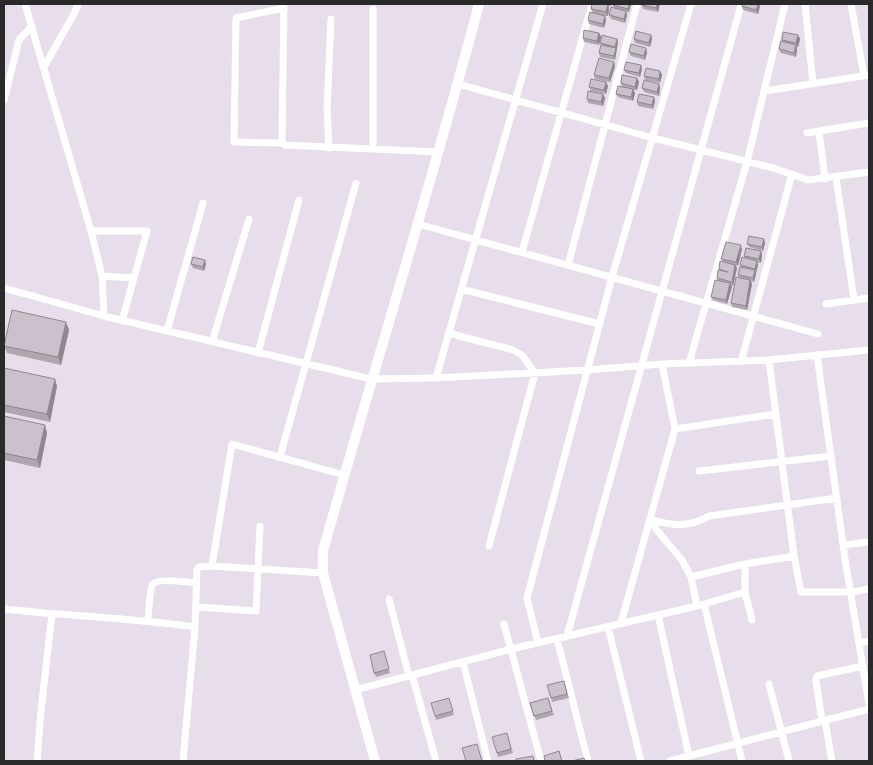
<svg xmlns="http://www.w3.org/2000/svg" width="873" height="765" font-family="'Archivo Narrow',sans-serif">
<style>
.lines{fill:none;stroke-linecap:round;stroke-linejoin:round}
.minor{stroke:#fff;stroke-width:7}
.secondary{stroke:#fff;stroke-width:10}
.wall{fill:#afa6b0}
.shaded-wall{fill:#8e8790}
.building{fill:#cbc1cd;stroke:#8e8790}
</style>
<rect width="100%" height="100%" fill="#e7ddeb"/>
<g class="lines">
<path class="minor" d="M25,4l66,227 11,45 2,40
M284,4l-2,136 2,5 154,7
M805,4l8,79
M851,4l13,72
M44,67l31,-55 3,-8
M458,84l195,54 120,30 35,12 61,-8
M765,91l104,-16
M4,100l15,-60 13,-14
M819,131l6,48
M807,133l62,-10
M283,143l-49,-1 2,-124 48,-10
M329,148l-2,-39 4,-90
M373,149v-140
M836,177l18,123
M418,224l400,110
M91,231h56l-25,90
M522,252l70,-248
M568,265l69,-261
M102,276l32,2
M4,288l100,28 267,63 65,-1 151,-8 75,-6 107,-4 100,-10
M461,289l138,35
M826,304l43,-6
M167,331l36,-128
M448,333l65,17 9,5 13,18 -46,173
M212,342l37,-123
M258,353l41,-153
M817,355l28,204 24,145
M741,362l51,-188
M689,363l58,-201 38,-158
M436,378l107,-374
M675,429l101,-15
M280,457l76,-274
M699,471l132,-15
M650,519c21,7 39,9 59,-3l128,-18
M656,521l-1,7 27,32 9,17 6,29
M844,545l25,-3
M794,556l7,36h50l18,-3
M212,566l20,-122 112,31
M691,577l54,-13
M745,592l7,28
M389,599l20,77
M704,604l38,157
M196,607l60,4 4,-85
M4,609c63,7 127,9 191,18
M658,615l31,141
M148,620c1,-7 1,-31 5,-36 5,-6 35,-2 43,-1
M621,623l54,-194 -13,-65
M504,624l37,137
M608,627l33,134
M567,636l174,-631
M557,639l31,122
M538,643l-11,-45 85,-321 79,-273
M859,643l10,-2
M463,662l25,99
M412,675l24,86
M769,684l20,77
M355,690l156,-41 186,-43 48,-14v-28l49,-8 -25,-196
M825,720l7,41
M822,721l-6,-40 1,-5 46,-10
M37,761l4,-50 11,-97
M183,761l12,-134 2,-57 2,-3 13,-1 111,7
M670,761l199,-52"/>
<path class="secondary" d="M375,761l-52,-188v-22c51,-183 108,-364 156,-547"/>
</g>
<path class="wall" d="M592,4h19v2h-3l1,2 -1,8h-3l1,4 -2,8 -15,-4 -1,-4 5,-7 -2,-4z
M631,4l-2,8h-3l1,3 -2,8 -14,-4 -2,-4 5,-7 -1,-3z
M642,4h18l-2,8 -15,-3z
M742,6h18l-2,8 -15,-4z
M599,33l2,4 -2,8 -15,-3 -1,-4z
M651,35l1,4 -2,8 -15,-4 -1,-4z
M798,35l2,4 -2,8h-1v2l-1,8 -15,-4 -2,-4 3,-7v-2z
M617,39l1,3 -3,18 -15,-3 -1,-4 2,-8 -1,-2z
M629,52h18l-2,8 -14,-4z
M614,62l1,4 -5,16 -15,-3 -1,-4z
M641,65l1,4 -2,8 -14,-4 -2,-3z
M660,71l2,4 -2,8 -15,-3 -1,-4z
M637,78l2,4 -2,8h-4l2,3 -2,8 -15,-4 -2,-3 6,-8 -1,-3z
M606,82l2,4 -2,8 -15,-3 -2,-4z
M659,84l1,4 -1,8 -15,-4 -2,-4z
M603,94l2,4 -2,8 -15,-3 -1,-4z
M654,97l1,4 -2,8 -15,-3 -1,-4z
M764,239l1,4 -2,8 -14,-4 -2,-3z
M742,249l-4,17 -2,-1 1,3 -4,18 -2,-1 1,2 -5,17 -14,-4 -2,-3 6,-17v-2l2,-8v-1l4,-7 -2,-3z
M761,251l1,4 -1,8 -4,-1 1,3 -2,7v2l-2,8 -3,-1 1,3 -5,26 -15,-3 -1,-4 8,-25 -1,-3 2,-8v-2l5,-7 -1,-2z
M191,264h15l-2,7 -11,-3z
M69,330l-8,35 -54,-12 -3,-7z
M4,368l53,18 -7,36 -46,-10z
M4,416l43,17 -7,35 -36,-8z
M384,651l6,22 -14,4 -2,-4z
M564,681l5,17 -17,4 -1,-4z
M449,698l5,17 -18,5 -1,-4z
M548,698l6,17 -18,5 -6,-17z
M507,733l6,20 -15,4 -1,-4z"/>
<path class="shaded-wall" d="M608,4l1,4 -1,8 -2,-4z
M629,4h2l-2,8 -1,-3z
M657,4h3l-2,8 -2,-4z
M758,4h1l1,2 -2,8 -2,-4z
M626,11l1,4 -2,8 -1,-4z
M605,16l1,4 -2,8 -1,-4z
M599,33l2,4 -2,8 -2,-4z
M651,35l1,4 -2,8 -1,-4z
M798,35l2,4 -2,8 -2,-4z
M617,39l1,3 -3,18 -1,-4z
M796,45l1,4 -1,8 -2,-4z
M646,48l1,4 -2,8 -1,-4z
M614,62l1,4 -5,16 -1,-4z
M641,65l1,4 -2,8 -1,-4z
M660,71l2,4 -2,8 -1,-4z
M637,78l2,4 -2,8 -2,-3z
M606,82l2,4 -2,8 -2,-4z
M659,84l1,4 -1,8 -2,-4z
M633,89l2,4 -2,8 -2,-4z
M603,94l2,4 -2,8 -2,-4z
M654,97l1,4 -2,8 -1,-4z
M764,239l1,4 -2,8 -1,-4z
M741,245l1,4 -4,17 -2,-4z
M761,251l1,4 -1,8 -2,-4z
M205,260l1,4 -2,7 -1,-4z
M757,261l1,4 -2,8 -1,-4z
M735,265l2,3 -4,18 -1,-4z
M755,270l1,4 -2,8 -1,-4z
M750,280l2,4 -5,26 -1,-4z
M730,283l2,4 -5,17 -1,-4z
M66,322l3,8 -8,35 -3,-8z
M55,379l2,7 -7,36 -3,-8z
M45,425l2,8 -7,35 -3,-8z"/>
<path class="building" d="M592,4h16l-2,8 -15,-3z
M613,4h16l-1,5 -15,-4z
M642,4h15l-1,4 -15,-3z
M742,4h16l-2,6 -14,-4z
M611,7l15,4 -2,8 -15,-4z
M590,12l15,4 -2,8 -15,-4z
M584,30l15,3 -2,8 -14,-3z
M636,31l15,4 -2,8 -15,-4z
M783,32l15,3 -2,8 -14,-3z
M602,35l15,4 -2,8 -15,-4z
M781,41l15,4 -2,8 -15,-4z
M631,44l15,4 -2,8 -15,-4z
M601,45l15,3 -2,8 -15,-3z
M599,58l15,4 -5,16 -15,-3z
M626,62l15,3 -2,8 -15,-3z
M646,68l14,3 -1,8 -15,-3z
M622,75l15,3 -2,9 -14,-4z
M591,79l15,3 -2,8 -15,-3z
M644,80l15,4 -2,8 -15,-4z
M618,86l15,3 -2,8 -15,-3z
M588,91l15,3 -2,8 -14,-3z
M639,94l15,3 -2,8 -15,-3z
M749,236l15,3 -2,8 -15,-3z
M726,242l15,3 -5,17 -15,-3z
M746,248l15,3 -2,8 -15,-3z
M193,257l12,3 -2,7 -12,-3z
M742,257l15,4 -2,8 -15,-4z
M720,261l15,4 -3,17 -15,-4 1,-8 10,2 -9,-3z
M740,267l15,3 -2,8 -15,-3z
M736,277l14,3 -4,26 -15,-3z
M715,280l15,3 -4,17 -15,-3z
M12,310l54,12 -8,35 -54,-11z
M4,368l51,11 -8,35 -43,-9z
M4,416l41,9 -8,35 -33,-7z
M384,651l5,18 -15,4 -4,-18z
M564,681l3,13 -16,4 -4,-13z
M449,698l4,13 -18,5 -4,-13z
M548,698l4,13 -18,5 -4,-13z
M507,733l4,16 -14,4 -5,-16z
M477,744l5,17h-16l-4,-13z
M559,751l3,10h-17l-1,-5z
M533,756l1,5h-18v-2z
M584,758l1,3h-13z"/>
<rect width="873" height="765" fill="none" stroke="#2a2a2a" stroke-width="10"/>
</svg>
